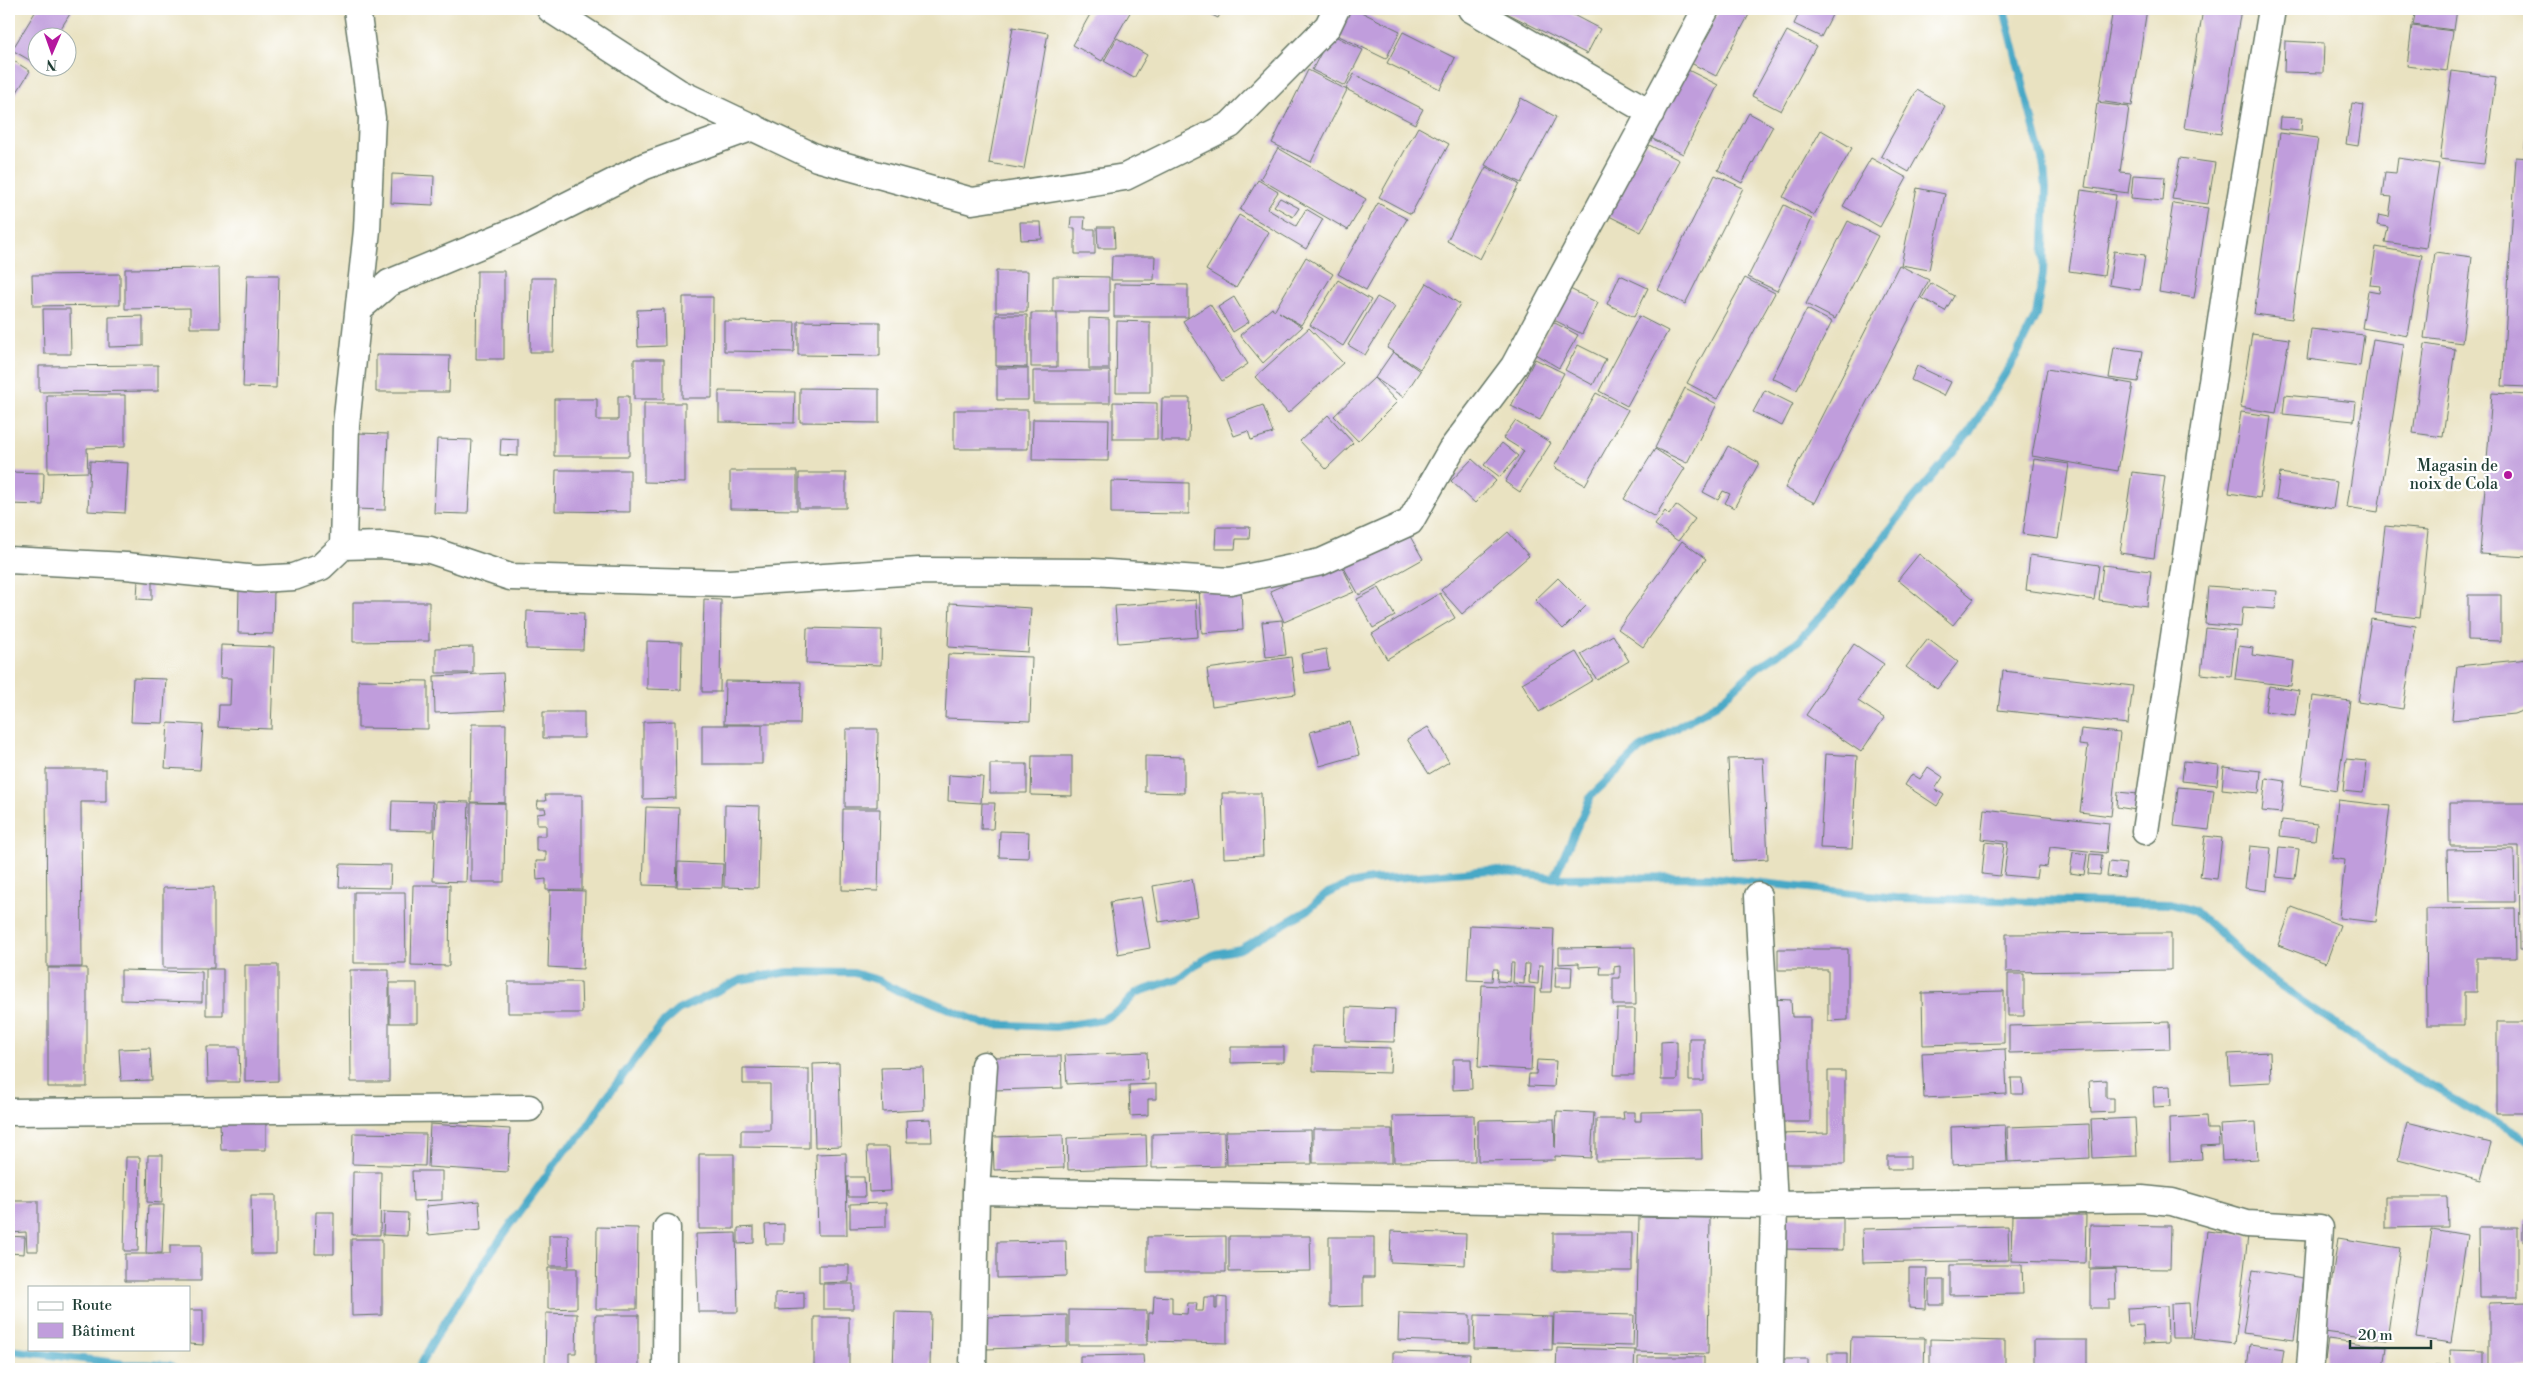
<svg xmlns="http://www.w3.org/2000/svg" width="2538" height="1378" font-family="'Libre Bodoni',serif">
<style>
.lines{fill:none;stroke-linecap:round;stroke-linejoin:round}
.stream{stroke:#46a8c6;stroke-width:8}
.building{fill:#c09ddc}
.minor-casing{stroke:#667765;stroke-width:29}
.minor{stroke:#fff;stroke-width:26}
.poi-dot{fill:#b5179e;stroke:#fff;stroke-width:2}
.labels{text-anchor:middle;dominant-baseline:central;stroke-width:4.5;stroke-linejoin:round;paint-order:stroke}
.poi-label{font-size:16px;fill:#1f3d34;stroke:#fff;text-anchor:end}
</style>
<rect width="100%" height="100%" fill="#fff"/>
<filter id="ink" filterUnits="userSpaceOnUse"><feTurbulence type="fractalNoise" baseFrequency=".02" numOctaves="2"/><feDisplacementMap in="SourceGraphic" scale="10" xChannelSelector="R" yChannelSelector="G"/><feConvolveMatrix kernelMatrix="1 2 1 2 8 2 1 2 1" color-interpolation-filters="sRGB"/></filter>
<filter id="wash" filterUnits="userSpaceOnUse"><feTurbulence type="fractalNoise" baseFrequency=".0096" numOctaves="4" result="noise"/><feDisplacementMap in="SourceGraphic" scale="20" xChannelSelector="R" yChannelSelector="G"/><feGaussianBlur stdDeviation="1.12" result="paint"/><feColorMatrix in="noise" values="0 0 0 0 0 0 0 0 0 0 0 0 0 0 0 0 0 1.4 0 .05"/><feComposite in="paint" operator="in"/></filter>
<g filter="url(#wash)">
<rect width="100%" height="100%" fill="#e9e2c1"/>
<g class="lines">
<path class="stream" d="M1554,878l156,-1 186,21 275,6 24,7 73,66 131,91 130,73
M9,1350l115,14 45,1 7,4
M418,1369c42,-78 95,-148 148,-220l16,-14 23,-36 57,-75 16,-14 62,-30 48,-8 66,1 24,7 20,11 25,7 61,26 71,3 47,-7 19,-11 15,-16 43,-15 16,-13 20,-11 25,-5 68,-39 20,-17 22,-9 21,-4 118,-10 65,8 37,-82 49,-47 77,-45 41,-37 40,-26 44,-48 70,-93 57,-67 48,-79 19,-39 7,-41 3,-85 -2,-22 -40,-158"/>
</g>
<g id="blocks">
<path class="building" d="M37,9h36l-18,29h-17v27l-26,-15z
M1093,9h39l-30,52 -29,-16z
M1200,9h23l-5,9z
M1345,9h10l45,22 -14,28 -53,-26z
M1499,9h63l38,20 -13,25z
M1715,9h37l-36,67 -27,-14 30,-51z
M1801,9h34l-14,28 -27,-13z
M2113,9h34l-15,97 -34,-5z
M2203,9h38l-20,125 -37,-6z
M2416,9h41l-3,21 -41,-5z
M2412,26l41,5 -6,40 -40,-5z
M1013,27l35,6 -24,136 -35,-6z
M1787,31l29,15 -35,65 -29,-15z
M1403,32l52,26 -15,31 -53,-26z
M1331,34l32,16 -18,36 -33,-16z
M1117,38l30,17 -13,23 -30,-17z
M2285,41l39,2 -1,30 -39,-1z
M9,58l21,13 -21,34z
M1682,67l36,18 -35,69 -36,-18z
M1308,70l39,20 -36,72 -39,-19z
M2452,71l44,6 -12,87 -44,-5z
M1354,74l69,35 -8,15 -69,-35z
M1917,90l28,16 -36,66 -28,-16z
M1521,98l35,19 -35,66 -36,-18z
M2528,99h1v50h-4z
M2097,103l32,4 -9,65 11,1 -3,20 -43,-6z
M2352,103l12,2 -6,41 -12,-2z
M1749,113l24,13 -31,57 -24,-13z
M2280,117l22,1 -1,13 -22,-2z
M1418,127l31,17 -38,70 -32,-17z
M1821,130l31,18 -38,67 -31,-18z
M2280,133l38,5 -26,181 -38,-5z
M1645,143l34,17 -38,72 -34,-17z
M1278,148l88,51 -18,31 -88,-51z
M2516,157l13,1v229l-27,-1z
M1871,158l36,20 -27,49 -37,-21z
M2180,158l35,5 -7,41 -36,-5z
M2398,158l41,6 -13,84 -41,-6 3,-15 -11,-2 2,-10 10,2 3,-20 -10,-1 3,-24 11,1z
M1486,167l33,17 -39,75 -33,-18z
M392,174l42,2 -1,29 -42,-2z
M1715,175l28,13 -58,116 -27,-14z
M2133,175l32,2 -2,24 -32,-3z
M1258,180l20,12 -11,17 29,17 10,-17 17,10 -17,30 -66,-39z
M1917,188l28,6 -16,76 -28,-5z
M2081,190l35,5 -12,81 -35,-5z
M1280,198l19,10 -6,9 -19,-11z
M1378,203l29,16 -41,71 -28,-16z
M2173,203l35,5 -14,90 -35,-6z
M1784,205l28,14 -35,72 -29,-14z
M1239,215l30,17 -33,56 -30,-18z
M1071,217h14l-1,12h11v25h-20v-26h-5z
M1848,221l30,15 -43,83 -29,-15z
M1020,222h21l1,17 -21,1z
M1097,227h17l1,21h-17z
M2376,247l46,8 -14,81 -46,-8 6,-37 11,2 1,-7 -10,-1z
M2114,251l31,4 -5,35 -31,-5z
M2435,252l37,5 -10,86 -38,-5z
M1112,256h43l-1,24h-43z
M1306,257l27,17 -32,51 -22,-13 23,15 -39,36 -23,-28 32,-27 3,2z
M1899,265l30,15 -114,223 -30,-15z
M219,268l1,60h-30v-20l-65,1v-40z
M477,271h27v88h-28z
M996,271h32l-1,41h-31z
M120,274v31l-87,1 -1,-31z
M247,275h32l-3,113 -33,-1z
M1620,275l28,13 -14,29 -27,-13z
M1053,276l56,1v35h-56z
M531,278h23l-1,74h-23z
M1745,278l30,15 -58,106 -30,-16z
M1338,280l33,20 -28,46 -33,-21z
M1427,283l33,21 -40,65 -33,-21z
M1931,283l23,13 -9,15 -23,-13z
M1114,284l74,1v32h-74z
M1568,288l30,15 -16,31 -30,-15z
M683,297h30l-1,101h-30z
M1234,297l15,25 -16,10 -15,-25z
M1377,297l18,10 -30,48 -17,-10z
M1210,304l38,60 -26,17 -39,-60z
M43,309h27l1,45h-27z
M664,309l1,37 -27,1 -1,-37z
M1807,309l25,13 -35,68 -25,-12z
M1031,313h26v54h-26z
M996,315h31v52l-31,-1z
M143,316v30l-34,1v-30z
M1639,316l29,15 -41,75 -28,-15z
M1089,318l20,1v50h-20z
M724,321l71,1 -1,30 -70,-1z
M798,321l82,1v34l-82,-1z
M1117,321l33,1v70h-34z
M1553,322l25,13 -19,33 -24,-14z
M1309,328l34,35 -55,50 -33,-36z
M2311,329l53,6 -4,31 -53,-7z
M2252,334l37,5 -13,74 -36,-6z
M2373,339l31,5 -26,168 -31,-5z
M2425,344l30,5 -12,88 -30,-4z
M1578,345l28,14 -13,26 -28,-15z
M2114,347l29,4 -5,31 -29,-4z
M1393,352l27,19 -17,26 -28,-19z
M376,355l74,1 -1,36h-73z
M634,359h30v40h-30z
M1535,359l29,14 -24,47 -29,-14z
M158,365v26l-119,1v-26z
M1917,366l34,16 -7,14 -33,-16z
M997,368h31v32h-31z
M2047,369l86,15 -15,87 -86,-15z
M1033,371h77v32h-77z
M1374,378l23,24 -39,39 -24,-25z
M800,388l79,1v34l-79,-1z
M1685,388l32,16 -30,59 -32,-15z
M1765,390l28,14 -11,22 -29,-14z
M719,391l76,1 -1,31 -75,-1z
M1596,393l32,17 -43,75 -31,-18z
M2492,393l37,2v162l-49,-3z
M47,395h78v52l-38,1 1,24 -40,1z
M2285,395l71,7 -2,19 -71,-7z
M618,396h11v60h-75v-57h43v21h21z
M1162,398h28l-1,43h-28z
M1113,402l44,1v36h-44z
M644,403h41v80l-41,-1z
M1263,405l10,28 -22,7 -3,-9 -14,5 -7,-18z
M954,410h74v39h-74z
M2241,412l30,4 -11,82 -31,-5z
M1328,415l25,28 -27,26 -26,-28z
M1033,419l76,1 -1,41 -76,-1z
M1515,421l36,22 -31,49 -15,-10 19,-31 -21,-13z
M358,433l30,1 -3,76 -30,-1z
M501,438l17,1v17l-18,-1z
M437,439l35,1 -4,74 -34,-1z
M1502,443l16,13 -18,21 -16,-12z
M1728,446l31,17 -25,45 -9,-5 5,-9 -7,-3 -5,9 -15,-8z
M1655,449l30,19 -30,49 -31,-18z
M1472,459l24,22 -21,22 -24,-22z
M2034,459l35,5 -11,75 -35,-5z
M90,461l38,2 -3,50 -37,-2z
M556,470h74v42l-75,-1z
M730,471h67v39l-67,-1z
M9,472l35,1 -1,32 -34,-1z
M2132,472l33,4 -11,82 -34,-5z
M799,473h47v35h-47z
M2280,473l57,9 -4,27 -57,-10z
M1111,481l78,2v31l-78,-1z
M1676,505l19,14 -17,22 -23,-16 10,-14 4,4z
M2385,526l43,4 -9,88 -44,-5z
M1216,527h34l-1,12h-13l-1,10h-20z
M1407,531l16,28 -64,36 -16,-29z
M1508,532l21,24 -67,58 -21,-24z
M1682,541l24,18 -63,88 -25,-18z
M1919,554l55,45 -21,26 -55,-45z
M2030,555l69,10 -5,35 -68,-10z
M1340,561l14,31 -70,30 -14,-31z
M2103,565l48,6 -4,35 -48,-6z
M1558,578l28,28 -23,23 -28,-29z
M138,580l14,1v19l-15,-1z
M2208,586l69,5 -2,18 -32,-2 -2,20 -36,-3z
M1241,587l2,43 -41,3 -3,-43z
M1379,588l16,28 -22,12 -16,-29z
M239,589h35l-1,45 -35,-1z
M1440,593l15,25 -68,41 -15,-25z
M2468,595h33v46l-33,-1z
M704,599l17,1 -1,92h-18z
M1196,600l2,37 -80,6 -3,-37z
M353,602h76v39l-76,1z
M950,603l81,5 -3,44 -80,-5z
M527,611l57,2 -1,37 -57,-1z
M2371,619l45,7 -13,83 -45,-7z
M1282,620l4,35 -20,2 -4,-35z
M807,628l75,2 -1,35 -75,-2z
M2206,628l30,3 -5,46 -30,-3z
M1613,635l16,26 -32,19 -16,-26z
M1928,639l30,23 -21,27 -31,-22z
M647,641l35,1 -1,48 -34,-1z
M1854,644l30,20 -26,37 26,17 -23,34 -55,-37z
M221,645l53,2 -3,82 -53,-2 1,-22h11l1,-27h-11z
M2239,646l14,2 -1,7 42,6 -3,25 -56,-7z
M473,647v26h-37v-25z
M1326,649l3,20 -25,4 -3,-19z
M1576,652l17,28 -54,32 -17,-29z
M948,654l84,3 -2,64 -85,-3z
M1291,657l5,37 -84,12 -5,-37z
M2529,659v49l-15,6 -62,6 5,-54z
M2003,671l130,15 -5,38 -130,-14z
M503,673l2,37 -70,3 -1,-37z
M133,678l33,1 -3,44 -32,-1z
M358,680l70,1v48l-70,-1z
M725,681l76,1 -1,42h-76z
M2269,686l30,5 -4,24 -30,-4z
M2313,696l37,5 -13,90 -36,-6z
M543,712h41v26h-41z
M675,721l1,77 -33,1v-77z
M1350,722l9,33 -39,11 -10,-34z
M168,723l35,2 -3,45 -35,-2z
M472,724h34l-1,79 -34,-1z
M702,725h60v39h-60z
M1428,727l21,35 -20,12 -22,-35z
M846,729h32l-1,78h-32z
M2081,729l39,4 -9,83 -31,-4 8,-66 -9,-1z
M1825,754l32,2 -5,93 -32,-1z
M1032,756h40v40l-41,-1z
M1145,756l39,1v36l-39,-1z
M1763,758l5,101 -35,2 -5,-102z
M2346,759l21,2 -4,32 -20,-2z
M2184,761l35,4 -2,20 -35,-4z
M990,764h37v29h-37z
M1928,767l15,10 -8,12 9,6 -7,11 -32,-21 7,-11 8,5z
M2224,767l37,4 -2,22 -37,-4z
M46,769h60v33h-25l1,165h-35z
M949,775l34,2 -2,26 -33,-2z
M2266,778l19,3 -4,32 -19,-2z
M2178,787l36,3 -5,40 -35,-4z
M2118,792l20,2 -2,16 -19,-3z
M1222,793h39l2,63 -39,2z
M545,795h37v95h-36v-11l-9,1 -1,-19h10v-10h-10v-15h10v-11h-9v-11l9,-1 -1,-5h-8l1,-7h8z
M2338,800l52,6 -14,116 -37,-4 6,-58 -13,-2z
M392,801l41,1v29l-42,-1z
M436,801l33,1 -3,80 -33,-1z
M471,803h34l-1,79h-33z
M982,803h13l-2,26h-12z
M2450,803h79v146h-9l-1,-103h-69z
M725,805l35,1 -2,82 -34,-1z
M646,807l33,1 -3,78 -33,-1z
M843,809h37l-2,82 -36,-1z
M1984,809l125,14 -3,30 -56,-6 -3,20 -9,-1 -2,12 -32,-3 4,-33 -27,-3z
M2282,820l35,4 -2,16 -35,-4z
M1000,831l29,1 -1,26 -29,-1z
M2205,836l17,2 -5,41 -17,-2z
M1985,842l19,2 -4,32 -18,-2z
M2250,846l21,2 -4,43 -22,-3z
M2279,847l20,2 -4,30 -19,-2z
M2514,849l1,53h-67l-1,-52z
M2073,852l14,2 -3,21 -14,-2z
M2090,854l12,1 -2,20 -12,-1z
M678,862l45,2 -1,24 -45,-1z
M2109,862l17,2 -2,14 -17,-2z
M340,864l51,1 -1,23 -51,-1z
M1192,879l6,37 -39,6 -6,-36z
M413,885h37l-1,81 -38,-1z
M214,887v81h-51v-80z
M550,890l35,1 -2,78 -35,-2z
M354,892h51l1,71h-52z
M1141,897l9,51 -32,6 -8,-52z
M2292,907l48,18 -14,38 -48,-18z
M2515,908l1,50h-39v34h-13v33h-37l-1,-116z
M1470,925l84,4 -3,63h-10l2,-27h-4l-1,19 -9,-1 1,-19h-5l-1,20 -11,-1 1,-20h-3l-1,19 -13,-1 1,-12h-5l-1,12 -25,-1z
M2171,933v37l-165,2v-38z
M1635,947l1,58h-23v-27h7v-12l-6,1v7h-14l1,-8 -22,1v-4l-20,1v-16z
M1778,949h70v71l-20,1v-51h-50z
M245,965h33v116l-33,1z
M1556,966l16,1 -1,20h-16z
M48,968h39v119h-39z
M206,969h17v46h-17z
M121,970l81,2v30l-81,-2z
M350,970h39v112h-38z
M2008,974h16v42h-16z
M508,982h73l1,31h-74z
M390,983h27v40h-27z
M1482,985l53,3 -4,82 -53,-3z
M2004,991v52l-81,2 -1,-52z
M1770,999l21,1 1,17h18v105h-39z
M1346,1007l49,2 -1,33 -49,-1z
M1617,1009h18l-1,66h-20z
M2169,1022l1,27 -161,4v-27z
M2497,1022h31l1,91h-32z
M1689,1038h15v43h-15z
M1677,1041v39h-16v-38z
M1313,1046l78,2 -1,25 -77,-2z
M207,1047h32l1,35h-32z
M1231,1047h53v15l-53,1z
M150,1048l2,32 -31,1 -2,-32z
M2005,1049l2,45 -83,4 -2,-45z
M1147,1052l1,28 -81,4 -2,-29z
M2270,1052l1,30 -41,2 -2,-30z
M1061,1056l1,32 -68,2 -1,-33z
M1453,1059h18l1,30 -19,1z
M1537,1060l19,1 -2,26 -26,-1 1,-12h7z
M839,1063l2,83 -26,1 -2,-83z
M923,1067l1,43 -41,2 -2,-44z
M743,1068l66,1v79l-68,-1v-17h29v-46h-27z
M1828,1071h17v93h-70v-30l53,-1z
M2011,1078h12l1,16h-12z
M2106,1080v18h8v14l-23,1 -2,-32z
M1156,1084v15h-8v16l-18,1 -1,-31z
M2170,1086l1,20 -17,1 -1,-20z
M1557,1111l37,2 -3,45 -36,-2v4l-77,1v-41l76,-1 1,29z
M1701,1111l1,48 -106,2v-42h28l-1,-7h12v9h6v-9z
M1474,1115l1,46 -81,1 -1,-46z
M2206,1116l1,13h11l1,16 -18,1 1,13 -32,2 -1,-43z
M2135,1118l2,38 -44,2 -2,-38z
M931,1119l1,23h-25l-1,-22z
M266,1121v29h-45l-1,-28z
M2256,1122l2,37 -36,2 -2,-37z
M2407,1122l84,21 -10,37 -83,-21z
M430,1124l80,5 -2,43 -80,-5z
M2089,1124l1,34 -82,4 -1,-35z
M2005,1125l2,37 -55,3 -1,-38z
M1313,1129h79v34h-79z
M1311,1130l1,34 -85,1 -1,-34z
M1224,1132l1,34 -73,2v-34z
M353,1133l73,1 -1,32 -73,-2z
M1063,1135l1,33 -70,2 -1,-33z
M1146,1135l1,32 -79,3 -1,-32z
M867,1147h22l2,44 -22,1z
M846,1153l1,82h-29l-2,-81z
M699,1154h35v75h-35z
M148,1155h15l-1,48 -15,-1z
M1887,1156h23v13h-23z
M126,1157h14l-2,94h-14z
M412,1171h30v29l-29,1z
M353,1172h28l-1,63h-28z
M847,1177h17l1,20h-17z
M251,1195h25v59h-24z
M2385,1197h62l1,30 -63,1z
M9,1201h29v50h-11l-1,-19 -17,1z
M479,1201l2,29 -53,5 -2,-29z
M886,1203v24l-36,1v-24z
M148,1205h16l-2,48h-16z
M316,1212h18v42h-19z
M384,1212l24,1 -1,23 -24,-1z
M2012,1215h74l-1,48 -74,-2z
M1639,1217l71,1 -2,136 -72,-2z
M1781,1217l62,1v32l-62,-1z
M2523,1220h6v21l-6,1z
M784,1224v20h-18l-1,-19z
M2090,1225l81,1 -1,43 -81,-1z
M2008,1226l1,34 -146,3 -1,-34z
M597,1227l41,1 -1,81h-41z
M754,1227v16l-16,1v-16z
M2478,1228h40v69h-39z
M2432,1229l35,6 -16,108 -35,-5z
M1391,1231l75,3 -1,31 -75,-3z
M2207,1231l41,5 -13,108 -42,-5z
M736,1233l2,79h-40l-2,-78z
M1553,1233h79v38h-79z
M549,1235h19l1,31h-20z
M9,1236l16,1 -1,17 -15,-1z
M1226,1236v36h-79v-35z
M1229,1236h81l1,35 -82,1z
M1329,1237h45v40h-11v29l-34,1z
M2338,1238l62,10 -13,92 -63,-8z
M351,1239h31v76l-30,1z
M1066,1241l1,35 -70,2v-36z
M170,1245h31v36h-76v-27h45z
M819,1265h30v17l-30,1z
M1950,1265h72l1,29 -73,1z
M548,1268h29v40l-29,1z
M1909,1268h18l-1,41 -17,-1z
M2115,1269l1,31h-7v8h-19v-38z
M2253,1270l50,8 -9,62 -51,-7z
M1929,1280h15v25h-15z
M823,1284h30v25h-30z
M804,1292v17l-29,1v-17z
M1154,1296l18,1v16l15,1 1,-11h9l-1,8h7l1,-14h11v12h2v-12l10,1v45l-79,-2 1,-28h4z
M2529,1302v66h-40v-65z
M2189,1303l2,35h-19l-1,-34z
M2167,1306l1,37 -24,1 -1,-19 -15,1 -1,-18z
M189,1310h14v35l-14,-1z
M1069,1310l78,1v34h-78z
M895,1312l36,1 -1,56h-37z
M546,1313l31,1 -1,39h-7v16h-24z
M1399,1313l71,2v28l-72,-3z
M1554,1313l80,2 -1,31 -80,-2z
M595,1315h44v54h-44z
M1067,1315v31l-80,3 -1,-32z
M1475,1315l78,2 -1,33 -78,-2z
M814,1317h35v52h-35z
M1851,1337l74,1 -1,31h-74z
M1930,1339l75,2v28h-75z
M2328,1339l58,8 -3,22h-59z
M2034,1340h53v29h-53z
M2250,1344l34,5 -3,20h-34z
M1557,1348l78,2 -1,19h-78z
M2450,1350l34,1v18h-49v-4l16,1z
M1393,1352l77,2 -1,15h-76z
M1828,1353h19v16h-19z
M1143,1355l1,14h-64v-13z
M1638,1357h66v12h-66z
M1777,1359h31v10h-32z"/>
</g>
</g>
<g filter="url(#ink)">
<use href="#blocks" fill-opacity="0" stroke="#667765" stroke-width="1"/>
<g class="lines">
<g class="minor-casing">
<path id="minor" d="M550,9l128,83 139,66 155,43 153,-24 105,-52 98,-99 8,-17
M1471,9l180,104
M360,308l29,-25 135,-56 121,-61 108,-39
M343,546l3,-121 21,-195 5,-112 -15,-109
M9,560l117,6 131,13 37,-2 27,-10 22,-21 39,-1 48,5 80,27 219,6 190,-12 174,1 137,9 91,-19 89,-40 41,-72 63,-84 192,-357
M2145,831l84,-564 43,-258
M1758,896l16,309 -4,164
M9,1112l520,-4
M976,1191l798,14 368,-6 30,3 75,22 73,4 -10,141
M666,1369l1,-141
M973,1369l3,-178 8,-126"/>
</g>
<use href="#minor" class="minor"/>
</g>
</g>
<circle class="poi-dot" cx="2508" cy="475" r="5"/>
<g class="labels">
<g class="poi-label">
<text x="2498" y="466">Magasin de<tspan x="2498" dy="18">noix de Cola</tspan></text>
</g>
</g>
<rect width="2538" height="1378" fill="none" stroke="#fff" stroke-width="30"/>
<rect x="28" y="1286" width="162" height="65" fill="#ffffff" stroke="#a5b1ae"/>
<rect x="38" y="1302" width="25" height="8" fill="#ffffff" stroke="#a5b1ae"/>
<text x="72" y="1310" font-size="15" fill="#1f3d34">Route</text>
<rect x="38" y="1323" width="25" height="15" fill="#c09ddc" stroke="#a5b1ae"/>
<text x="72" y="1336" font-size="15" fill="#1f3d34">Bâtiment</text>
<g transform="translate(52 52) rotate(182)"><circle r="24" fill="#ffffff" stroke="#a5b1ae"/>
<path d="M0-4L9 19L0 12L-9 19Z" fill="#b5179e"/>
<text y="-8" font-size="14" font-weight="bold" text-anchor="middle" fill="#1f3d34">N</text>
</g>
<path d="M2350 1340v8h81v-8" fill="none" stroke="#1f3d34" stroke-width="2.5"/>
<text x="2358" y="1340" font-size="15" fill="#1f3d34" stroke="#ffffff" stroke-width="4" paint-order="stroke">20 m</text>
</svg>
